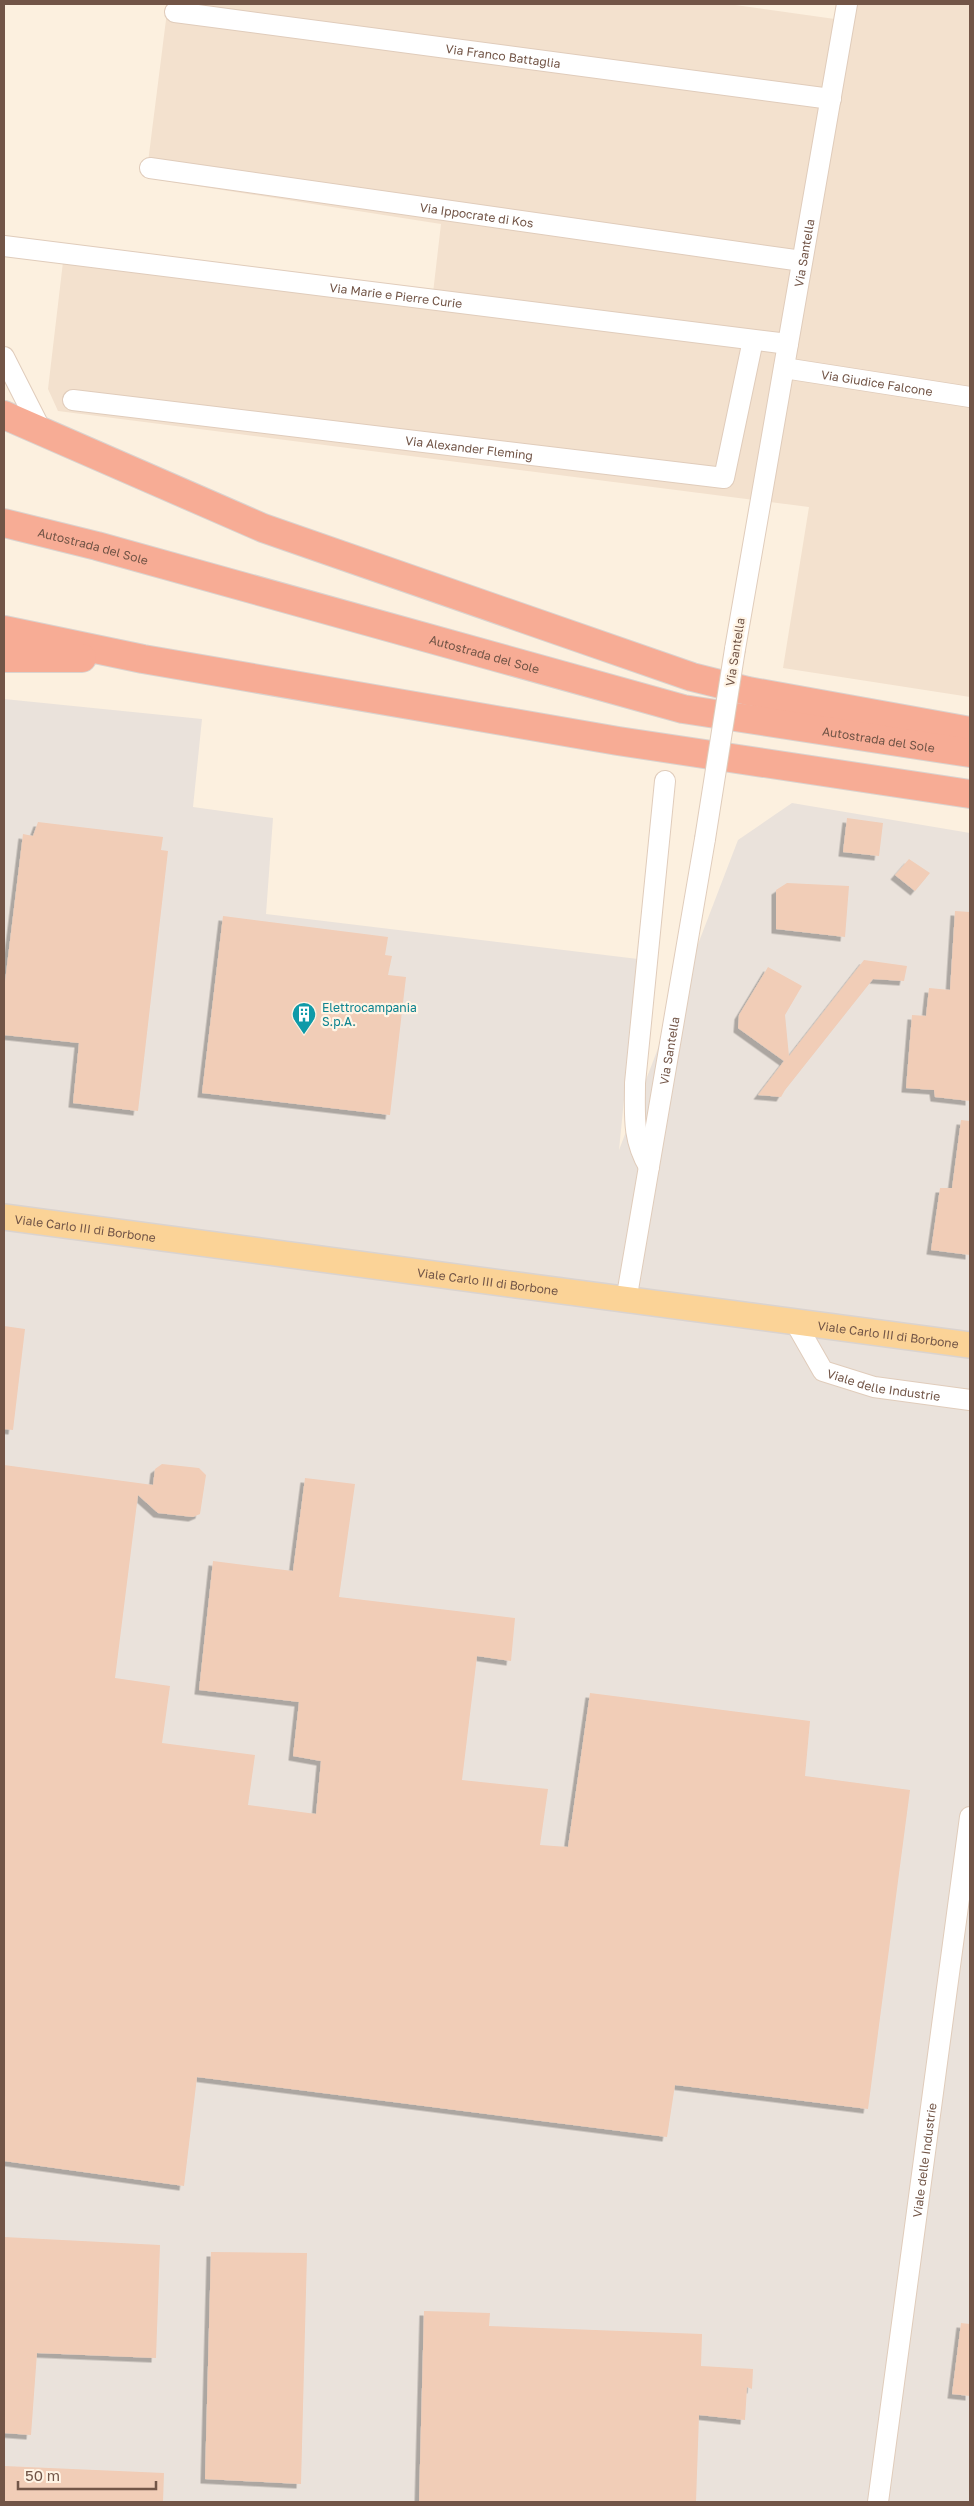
<svg xmlns="http://www.w3.org/2000/svg" width="974" height="2506" font-family="'Golos Text',sans-serif">
<style>
.residential{fill:#f3e1ce}
.industrial{fill:#eae2db}
.building{fill:#f1cdb7;filter:url(#shadow)}
.lines{fill:none;stroke-linecap:round;stroke-linejoin:round}
.minor-casing{stroke:#e0ccbb;stroke-width:22}
.major-casing{stroke:#dad3cf;stroke-width:28}
.highway-casing{stroke:#dad3cf;stroke-width:30}
.minor{stroke:#fff;stroke-width:20}
.major{stroke:#fbd397;stroke-width:25}
.highway{stroke:#f7ac95;stroke-width:28}
.minor-bridge-casing{stroke:#e0ccbb;stroke-width:22;stroke-linecap:butt}
.minor-bridge{stroke:#fff;stroke-width:20}
.labels{text-anchor:middle;dominant-baseline:central;stroke-width:4.5;stroke-linejoin:round;paint-order:stroke}
.street-label{font-size:12px;fill:#725547;stroke:#fff4e5}
.culture-label{font-size:12px;fill:#0d838f;stroke:#fff4e5;text-anchor:start}
</style>
<defs>
<filter id="shadow"><feDropShadow dx="-4.5" dy="4.5" stdDeviation="0" flood-color="#0004"/></filter>
</defs>
<rect width="100%" height="100%" fill="#fcf0df"/>
<path class="residential" d="M168,4h560l121,17 3,-17h118v693l-187,-29 26,-161 -751,-96 -10,-22 17,-144 368,48 8,-69 -295,-46z"/>
<path class="industrial" d="M4,699l198,20 -9,88 80,11 -7,96 372,45 -19,191 119,-310 54,-37 178,30v1669h-966z"/>
<path class="building" d="M847,818l36,5 -4,33 -36,-4z
M38,822l125,15 -2,13 7,1 -30,260 -65,-8 6,-60 -75,-8v-45l19,-156 10,2z
M909,859l21,14 -15,18 -20,-16z
M787,883l62,3 -4,51 -69,-8v-39z
M955,911l15,1v189l-35,-4 -1,-7 -28,-2 6,-73 14,1 3,-28 21,2z
M223,916l165,21 -3,18 7,1 -4,19 18,2 -16,138 -188,-22z
M864,960l43,6 -3,15 -31,-2 -88,111 -4,7 -23,-2 26,-34 -46,-33 1,-13 29,-48 34,19 -17,29 4,41z
M961,1120l9,1v134l-39,-5 9,-62h12z
M4,1326l21,3 -12,101 -9,-1z
M162,1464l37,4 7,7 -6,39 -7,3 -35,-4 -20,-18 -23,183 55,8 -8,57 93,12 -7,50 68,9 5,-53 -28,-5 6,-54 -100,-12 14,-129 80,10 12,-93 50,6 -16,113 176,21 -4,43 -34,-5 -15,124 86,9 -8,56 28,2 22,-154 220,28 -5,55 105,14 -42,319 -193,-24 -8,52 -470,-60 -13,109 -180,-25v-696l149,20 2,-16z
M4,2237l156,8 -4,113 -119,-5 -6,82 -27,-2z
M211,2252l96,1 -6,231 -96,-5z
M424,2311l66,2 -1,13 213,8 -1,32 52,3 -1,20 -5,-2 -2,33 -46,-5 -3,87h-277z
M961,2323l9,1v72l-18,-2z
M4,2466l160,7 -1,29h-159z"/>
<g class="lines">
<g class="minor-casing">
<g id="minor">
<path id="s1" d="M175,12l656,87"/>
<path id="s2" d="M150,168l652,93"/>
<path id="s3" d="M4,246l784,98"/>
<path d="M4,357l38,75"/>
<path id="s4" d="M784,368l186,29"/>
<path id="s5" d="M73,400l651,78 29,-138"/>
<path id="s6" d="M735,649l112,-645"/>
<path d="M649,1167c-17,-29 -14,-52 -14,-84l30,-302"/>
<path id="s7" d="M626,1301l79,-462"/>
<path id="s8" d="M795,1322l28,49 51,16 96,13"/>
<path id="s9" d="M878,2502l92,-685"/>
</g>
</g>
<g class="major-casing">
<g id="major">
<path id="s10" d="M4,1217l966,128"/>
</g>
</g>
<g class="highway-casing">
<g id="highway">
<path d="M4,415l259,113 429,149 56,14 222,40"/>
<path id="s11" d="M4,523l93,23 586,163 287,44"/>
<path d="M4,630l139,29 475,82 352,53"/>
<path d="M4,658h78"/>
</g>
</g>
<use href="#minor" class="minor"/>
<use href="#major" class="major"/>
<use href="#highway" class="highway"/>
<g class="minor-bridge-casing">
<path id="minor-bridge" d="M705,839l30,-190"/>
</g>
<use href="#minor-bridge" class="minor-bridge"/>
</g>
<defs>
<g id="building-pin" transform="scale(1.25)"><path d="M0 17L-7.5 6A9.5 9.5 0 1 1 7.5 6Z" fill="#0f9aa8" stroke="#fff4e5"/><path d="M-4-6H4V6H1V3H-1V6H-4ZM-2.5-4.3h1.7v1.8h-1.7ZM.8-4.3h1.7v1.8H.8ZM-2.5-1h1.7V.8h-1.7ZM.8-1h1.7V.8H.8Z" fill="#fff"/></g>
</defs>
<g fill-rule="evenodd">
<use href="#building-pin" x="304" y="1014"/>
</g>
<g class="labels">
<g class="street-label">
<text stroke="none"><textPath href="#s1" startOffset="331">Via Franco Battaglia</textPath></text>
<text stroke="none"><textPath href="#s2" startOffset="330">Via Ippocrate di Kos</textPath></text>
<text stroke="none"><textPath href="#s6" startOffset="402">Via Santella</textPath></text>
<text stroke="none"><textPath href="#s3" startOffset="395">Via Marie e Pierre Curie</textPath></text>
<text stroke="none"><textPath href="#s4" startOffset="94">Via Giudice Falcone</textPath></text>
<text stroke="none"><textPath href="#s5" startOffset="399">Via Alexander Fleming</textPath></text>
<text stroke="none"><textPath href="#s11" startOffset="92">Autostrada del Sole</textPath></text>
<text transform="translate(735 652) rotate(-81)">Via Santella</text>
<text stroke="none"><textPath href="#s11" startOffset="498">Autostrada del Sole</textPath></text>
<text stroke="none"><textPath href="#s11" startOffset="902">Autostrada del Sole</textPath></text>
<text stroke="none"><textPath href="#s7" startOffset="254">Via Santella</textPath></text>
<text stroke="none"><textPath href="#s10" startOffset="82">Viale Carlo III di Borbone</textPath></text>
<text stroke="none"><textPath href="#s10" startOffset="488">Viale Carlo III di Borbone</textPath></text>
<text stroke="none"><textPath href="#s10" startOffset="892">Viale Carlo III di Borbone</textPath></text>
<text stroke="none"><textPath href="#s8" startOffset="119">Viale delle Industrie</textPath></text>
<text stroke="none"><textPath href="#s9" startOffset="345">Viale delle Industrie</textPath></text>
</g>
<g class="culture-label">
<text x="322" y="1007">Elettrocampania<tspan x="322" dy="14">S.p.A.</tspan></text>
</g>
</g>
<rect width="974" height="2506" fill="none" stroke="#725547" stroke-width="10"/>
<path d="M18 2481v8h138v-8" fill="none" stroke="#725547" stroke-width="2.5"/>
<text x="25" y="2481" font-size="15" fill="#725547" stroke="#fff4e5" stroke-width="4" paint-order="stroke">50 m</text>
</svg>
